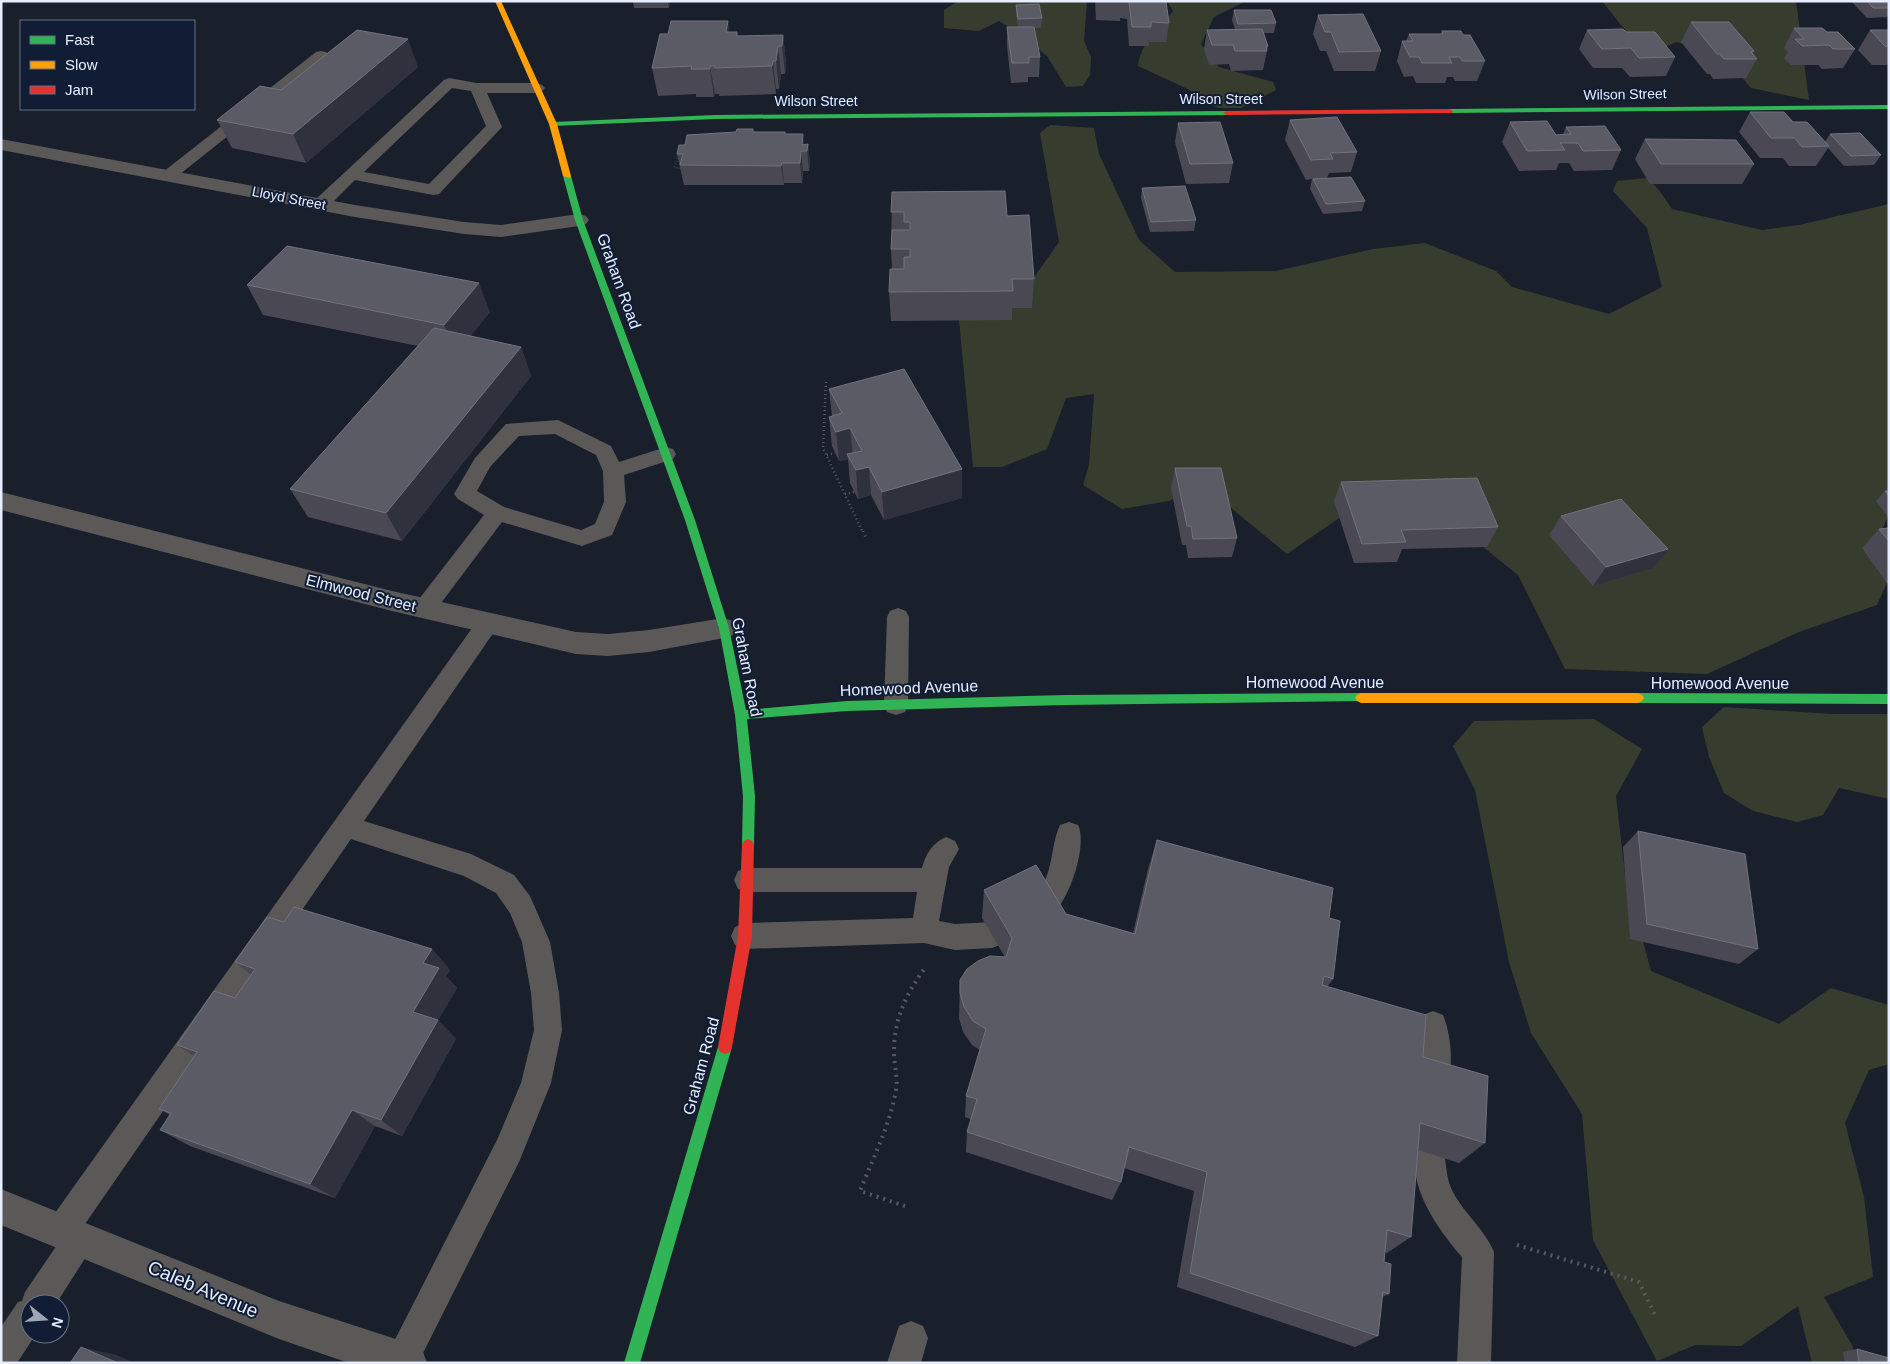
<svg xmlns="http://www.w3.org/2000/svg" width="1890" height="1364" font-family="Arial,sans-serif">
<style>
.green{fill:#373d2e}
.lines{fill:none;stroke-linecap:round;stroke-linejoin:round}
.path-far3{stroke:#595a5e;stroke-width:2;stroke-dasharray:0.5 2.5;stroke-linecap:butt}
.path-far2{stroke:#595a5e;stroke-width:2.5;stroke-dasharray:1 3;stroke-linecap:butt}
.path-far1{stroke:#595a5e;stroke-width:3;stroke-dasharray:1 4;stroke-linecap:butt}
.path{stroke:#595a5e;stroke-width:4;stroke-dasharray:2 5;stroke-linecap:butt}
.lane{fill:#5b5958;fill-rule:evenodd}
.street{fill:#5b5958;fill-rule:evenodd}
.fast{fill:#30b455;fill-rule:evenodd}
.slow{fill:#ff9f0a;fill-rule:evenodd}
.jam{fill:#e5322d;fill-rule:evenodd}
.wall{fill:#4a4953}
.shaded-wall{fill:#2f313c}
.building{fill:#5b5b65;stroke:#70727e}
.labels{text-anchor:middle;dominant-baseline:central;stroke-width:4;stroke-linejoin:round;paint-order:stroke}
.far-street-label{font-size:14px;fill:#e6eeff;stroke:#111d34}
.street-label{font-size:16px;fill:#e6eeff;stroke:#111d34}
.near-street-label{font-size:19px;fill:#e6eeff;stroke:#111d34}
</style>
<rect width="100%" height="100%" fill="#19202c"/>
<path class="green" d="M958,1h129l-3,40 7,16 -1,18 -7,11 -17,1 -19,-31 -25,-21 -23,-14 -20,10 -35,-3v-18z
M1167,1h79l-32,16 -13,27 18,23 54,15 3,8 -35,18h-22l-18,-6 -11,-12 -52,-24c3,-24 21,-38 35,-55z
M1602,1h194l13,99 -58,-12 -27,-32 -48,-14 -20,9 -36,-11 5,-10z
M1050,125l44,3 5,26 40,86 36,32 101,-1 97,-22 52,-6 71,28 16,16 97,27 53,-27 -15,-59 -34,-37 4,-10 30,-3 12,12 13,19 90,21 37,-5 90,-21v310l-10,23 10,41 -12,27 -78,27 -92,42 -142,-5 -47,-94 -46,-37 -130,-22 -55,38 -85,-70 -33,17 -47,8 -39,-24 6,-20 5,-71 -28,4 -19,51 -45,18h-29l-14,-147 71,-37 29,-41 -19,-109z
M1724,707l108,7h57v85l-50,-11 -16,27 -26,7 -44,-11 -29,-18 -15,-36 -7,-30z
M1594,719l48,30 -26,47 9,79 26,96 128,53 52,-36 58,17v59l-20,6 -24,53 19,74 9,80 -49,20 29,50 3,16h-44l-14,-57 -57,40 -46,-1 -38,16 -64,-121 -11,-126 -51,-81 -22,-71 -34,-172 -22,-44 21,-25z"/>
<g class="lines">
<path class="path-far3" d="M678,152l-3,16h7"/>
<path class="path-far2" d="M826,382l-3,66 40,85
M827,455l8,-2
M845,494l9,-2"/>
<path class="path-far1" d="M863,531l3,7"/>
<path class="path" d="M905,1206l-45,-15c13,-33 30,-66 36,-101 2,-13 -2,-25 -2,-38 0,-33 12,-58 31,-84
M1517,1245l122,37 17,35"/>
<path class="lane" d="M321,51l5,1 2,3 -2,3 -151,120h-12l-2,-3 2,-3 153,-120z
M449,78l28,5h60l5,2 3,3 -3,3 -5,2h-50l15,34 -63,67 -6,1 -78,-15 -28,28h-12l-2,-4 2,-4 129,-120zM452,88l19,3 15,35 -57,58 -65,-12z
M558,420l53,26 8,16 47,-15 7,2 3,5 -3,5 -49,16 2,27 -14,33 -30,11 -80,-24 -70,93 -8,3 -8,-3 -3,-6 3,-6 68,-88 -26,-16 -4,-5 21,-36 31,-34zM555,434l41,21 7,16 1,31 -9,22 -14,6 -77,-23 -27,-16 13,-24 29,-31z
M898,608l8,3 3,6 -1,88 -3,7 -9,3 -9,-3 -3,-7 3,-88 3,-6z
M488,614l8,3 3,6 -3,6 -132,192 107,33 43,21 16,21 20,46 9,51 3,37 -11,53 -32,79 -101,201h-33l-1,-2 113,-221 24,-57 13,-53 -3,-37 -9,-51 -12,-29 -14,-20 -32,-17 -113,-37 -266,385 6,3 5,11 -5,11 -35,55h-26v30h6l-19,29h-16v-36l17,-25 4,-1 3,-9 32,-47 -7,-3 -5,-11 5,-11 430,-603z
M1069,822l9,3c10,20 -9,76 -27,91 -3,2 -7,3 -11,4l-10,-3 -4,-9c5,-11 15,-18 20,-30 7,-17 6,-36 14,-53z
M946,837l9,4 4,8 -10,18 -10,54 16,3 37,-2 10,4 4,9 -4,9 -10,4 -37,2 -31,-7 -179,6 -10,-4 -4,-9 4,-9 10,-4 168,-5 4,-26h-170l-9,-3 -4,-9 4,-9 9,-3h175c3,-13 11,-26 24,-31z
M1433,1011l10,4c10,24 11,60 0,84l-10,5 -10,-5 -5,-10 3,-43 -2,-21 4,-10z
M1430,1139l11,4c6,14 4,32 10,45 11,24 33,40 43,64l-3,111h-34l5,-106c-24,-28 -59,-75 -43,-114z
M911,1321l12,5 5,12 -7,25h-34l12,-37z"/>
<path class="street" d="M1,139l354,66 109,17 37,3 78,-11 7,2 3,4 -3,4 -7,2 -78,11 -37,-3 -109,-17 -354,-67z
M1,492l391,99 184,41 32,2 41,-4 75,-12 9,3 4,7 -4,7 -9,3 -75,14 -41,4 -32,-2 -184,-43 -391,-101z
M1,1189l278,112 129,42 14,6 5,14h-78l-70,-24 -278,-114z"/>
<path class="fast" d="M1889,105v4l-440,4 -4,-2 4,-2z
M1227,111h3v4l-515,4 -162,7 -4,-2 4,-2 162,-7z
M564,174l7,2 12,44 112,300 34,108 17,82 101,-9 219,-6 295,-2 4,2 2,3 -2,3 -299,4 -219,6 -100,8 8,77 -1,49 -2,4 -4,2 -4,-2 -2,-4 1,-49 -8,-81 -16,-87 -34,-108 -110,-300 -12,-44z
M1638,693l251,1v10l-251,-1 -4,-2 -2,-3 2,-3z
M725,1040l5,2 2,5 -92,316h-16l94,-316 2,-5z"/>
<path class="slow" d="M495,1h6l56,123 14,52 -1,2 -7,-2 -14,-52z
M1361,693h277l4,2 2,3 -2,3 -4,2h-277l-4,-2 -2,-3 2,-3z"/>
<path class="jam" d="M1449,109l4,2 -1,2 -225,2 -4,-2 4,-2z
M748,839l4,2 2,4 -2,91 -20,111 -2,5 -5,2 -5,-2 -2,-5 20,-111 4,-91 2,-4z"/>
</g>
<path class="wall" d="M607,1h182l-119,1 -1,6h-35l-1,-6h-26z
M1095,1h71l3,22 -3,19h-17v4h-20l-2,-27 -7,-1v3l-24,-1z
M1852,1h37v16l-22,1 -15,-16z
M1016,5l26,13 -1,10h-6l5,29 -1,20h-11v5l-17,1 -4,-37v-19h11l-2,-13z
M1234,10l42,13 -2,10h-10l4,13 -5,24 -32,1 -2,-7 -20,1 -5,-16 3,-19 28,-1 -3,-9z
M1318,15l63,36 -6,20h-41l-8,-20h-6l-7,-17z
M728,21l1,11 9,4 45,-1 3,28 -1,11h-4l-2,15h-3v5l-57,2v-2h-4l-1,3h-18v-3l-38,2 -6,-28 16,-34z
M1691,22l63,29 -1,3 4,5 -11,19 -33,1 -3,-5h-3l-26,-32z
M1794,28l33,4 28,17 -12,19 -21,1 -4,-4h-27l-7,-7 4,-6 -4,-4z
M1889,28v37h-17l-14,-15 12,-20h17z
M1587,30l39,2 49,25 -9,19 -36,1 -8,-9h-29l-14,-19z
M1442,31l21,4 22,26 -8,20h-22l-2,-4h-6l-2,6h-29l-3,-7 -9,1 -7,-16 5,-20h4l3,-7h32z
M418,67l-112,96 -74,-15 -15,-28 64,-30z
M1750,112l43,10 32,20 5,-8 51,21 -7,10 -30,1 -16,-18 -12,18h-27l-6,-8h-23l-21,-26z
M1290,120l67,32 -6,20 -22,1 -2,5 38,23 -3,10 -39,3 -13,-25 2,-10 -6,1 -21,-40z
M1510,122l46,13 7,-1 3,-7 55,23 -9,20 -38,1 -5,-8h-10l-3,7 -37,1 -17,-29z
M1178,123l55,40 -4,20 -43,1 -11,-42z
M754,132l31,2 19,11 4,-1 2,20 -1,7h-6l-1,12h-18v2h-100l-7,-31 8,-9z
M1645,139l109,25 -12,20h-92l-15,-25z
M1142,188l54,32 -2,11 -44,1 -9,-34z
M892,192l115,24 27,63 -2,29h-20v12l-121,1 -2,-29 3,-23 -1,-20z
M247,285l243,27 -20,24 51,11 10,29 -129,165 -94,-24 -18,-28 128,-143 -155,-31z
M829,389l133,80v29l-78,22 -13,-25 -13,4 -8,-16 -2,-24 -9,2 -7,-15 -3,-29 3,-1z
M1175,468l62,70 -5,19 -44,1 -2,-13h-4l-11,-57z
M1341,482l157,45 -11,20 -85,2 -5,13 -43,1 -20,-62z
M1885,491h4v27l-13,-17z
M1561,516l93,52 -61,18 -44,-51z
M1889,528v58l-27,-38 17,-19z
M1638,831l120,118 -19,15 -109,-25 -7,-92z
M1157,840l172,78 4,61 -6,8 96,70 62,86 -26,20 -41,-13 -7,87 -24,16 -2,-1 -1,10 5,32 -7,3 -4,39 -23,11 -178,-60 17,-96 -70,-23 -3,14 -9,18 -146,-48 1,-20 4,-13 -6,-2 1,-21 14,-46 -8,-5 -9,-13 -4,-14 1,-38 45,-23 -23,-39 2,-28 149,43 15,-64z
M284,922l148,27 18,21 -4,6 11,12 -19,32 18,19 -54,97 -27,-10 -40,72 -145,-52 -30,-16 10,-15 -11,-6 35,-53 -17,-11 58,-47 16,-23 -16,-13z
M1857,1349l32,14h-44l-2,-11z"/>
<path class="shaded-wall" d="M668,1h2v1l-1,6z
M728,21l4,27 -6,-16z
M783,35l3,28 -1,11 -3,-28z
M408,39l10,28 -112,96 -13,-29z
M778,46l3,28 -2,15 -3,-28z
M773,61l3,28v5l-4,-28z
M710,66l5,28 -1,3 -4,-28z
M803,134l2,17 -3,-6z
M808,144l2,20 -1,7 -2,-20z
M801,151l2,20 -1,12 -2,-20z
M782,163l2,20v2l-3,-19z
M479,283l11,29 -34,42 -12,-29z
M521,347l10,29 -129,165 -16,-28z
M850,428l3,29 -6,-3 1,5 -9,2 -3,-29z
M869,467l2,28 -13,4 -2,-29z
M962,469v29l-78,22 -2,-28z
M1668,549l-14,19 -61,18 13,-19z
M432,949l18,21 -4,6 11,12 -19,32 18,19 -54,97 -21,-16 32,-108 10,-49z
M352,1110l23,16 -40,72 -25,-14z
M81,1347l36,8 18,8h-17z"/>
<path class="building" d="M1129,1h37l3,22 -18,-1v5h-19z
M1867,1h22v7h-16z
M1039,4l3,14 -24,1 -2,-14z
M1234,10h37l5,13 -38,1z
M1363,14l18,37 -42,1 -8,-20h-6l-7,-17z
M671,21h57l-2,11h11v4l46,-1 -1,11h-4l-2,15h-3l-1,5 -57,2v-2h-5v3h-19l1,-3 -40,2 8,-34h8z
M1691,22h38l25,29 -3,1 6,7h-33l-4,-5h-3z
M1007,27h27l6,30h-11v6h-17z
M1794,28h28l5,4h11l17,17h-22l-4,-4 -27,1 -7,-7h9z
M1262,29l6,17h-2l1,5h-32l-2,-6h-21l-5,-15z
M1623,29l3,3h29l20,25 -36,1 -8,-10 -29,1 -15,-19z
M357,30l51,9 -115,95 -76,-14 43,-34 21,4z
M1870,30h19v16h-4z
M1442,31h19l2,4h7l15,26h-23l-2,-4h-11l3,6h-30l-3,-6h-9l-8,-16h11l-4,-7h34z
M1750,112h34l9,10h14l22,24 -27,1 -7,-9h-24z
M1337,117l20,35 -27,1 3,6 -22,1 -21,-40z
M1547,121l9,14 15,-1 -5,-7 39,-1 16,24 -38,1 -5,-8h-18l5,7 -38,1 -17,-29z
M1220,122l13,41 -43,1 -12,-41z
M737,129h16v3h32v2h18l-1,11 6,-1 -1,7h-6l-1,12h-18l-1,3 -101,-1 3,-11h-6l2,-9h6l2,-10 49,-3z
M1860,133l21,22 -30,1 -21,-22z
M1645,139l91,1 18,24h-93z
M1351,177l14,24 -39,3 -13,-25z
M1185,186l11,34 -45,2 -9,-34z
M1005,191l2,25 22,-1 5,64h-22l1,12 -124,1 1,-23h14v-12h6v-8h-19l1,-19h18v-8h-6v-10h-13l1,-20z
M287,246l192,37 -35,42 -197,-40z
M434,328l87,19 -135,166 -96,-24z
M904,369l58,100 -80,23 -13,-25 -13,3 -9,-16 15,-3 -12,-23 -14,4 -4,-8 -3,-7 13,-4 -13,-24z
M1175,468h46l16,70 -44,1 -2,-13h-4z
M1477,478l21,49 -97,3 5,12 -44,2 -21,-62z
M1885,491h4v5z
M1621,499l47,50 -62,18 -45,-51z
M1889,528v13l-10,-12z
M1638,831l107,23 13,95 -111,-25z
M1157,840l176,48 -4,30 11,3 -7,58 -9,-3 -2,9 104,30 -3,42 65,19 -3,67 -65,-20 -9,114 -24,-7 -3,32 7,2 -2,30 -6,-2 -5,44 -188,-63 17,-101 -78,-25 -8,35 -154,-50 10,-33 -11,-3 20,-67 -13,-8 -9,-14 -4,-14v-13l7,-11 11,-8 12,-5 16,1 6,-19 -28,-48 52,-25 30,49 69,20z
M294,907l138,42 -9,14 16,5 -26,44 25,8 -57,100 -29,-10 -42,74 -150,-54 11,-17 -12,-4 38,-57 -20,-7 37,-54 21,7 20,-29 -20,-7 32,-45 17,5z
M81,1347l37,16h-48z
M1857,1349l32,9v5h-30z"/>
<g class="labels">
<g class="far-street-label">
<text transform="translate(1625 94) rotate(-1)">Wilson Street</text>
<text x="1221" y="99">Wilson Street</text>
<text x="816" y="101">Wilson Street</text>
<text transform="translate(289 198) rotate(11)">Lloyd Street</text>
</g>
<g class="street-label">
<text transform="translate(619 281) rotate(70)">Graham Road</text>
<text transform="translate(361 593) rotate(14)">Elmwood Street</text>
<text transform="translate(747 667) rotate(79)">Graham Road</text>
<text x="1315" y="682">Homewood Avenue</text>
<text x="1720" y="683">Homewood Avenue</text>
<text transform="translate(909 688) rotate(-2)">Homewood Avenue</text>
<text transform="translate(701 1066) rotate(-75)">Graham Road</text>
</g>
<g class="near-street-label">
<text transform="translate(203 1289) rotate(23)">Caleb Avenue</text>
</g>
</g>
<rect width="1890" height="1364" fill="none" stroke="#e6eeff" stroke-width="5"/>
<rect x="20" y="20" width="175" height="90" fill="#111d34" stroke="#667185"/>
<rect x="30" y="36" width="25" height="8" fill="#30b455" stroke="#667185"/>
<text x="65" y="45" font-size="15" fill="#e6eeff">Fast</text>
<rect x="30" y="61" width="25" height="8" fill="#ff9f0a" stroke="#667185"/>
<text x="65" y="70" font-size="15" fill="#e6eeff">Slow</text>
<rect x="30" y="86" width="25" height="8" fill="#e5322d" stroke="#667185"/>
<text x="65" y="95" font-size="15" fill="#e6eeff">Jam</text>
<g transform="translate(45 1319) rotate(107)"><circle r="24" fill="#111d34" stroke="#667185"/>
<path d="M0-4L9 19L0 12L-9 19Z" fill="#9ea6b5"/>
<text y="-8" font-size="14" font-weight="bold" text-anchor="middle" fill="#e6eeff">N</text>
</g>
</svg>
